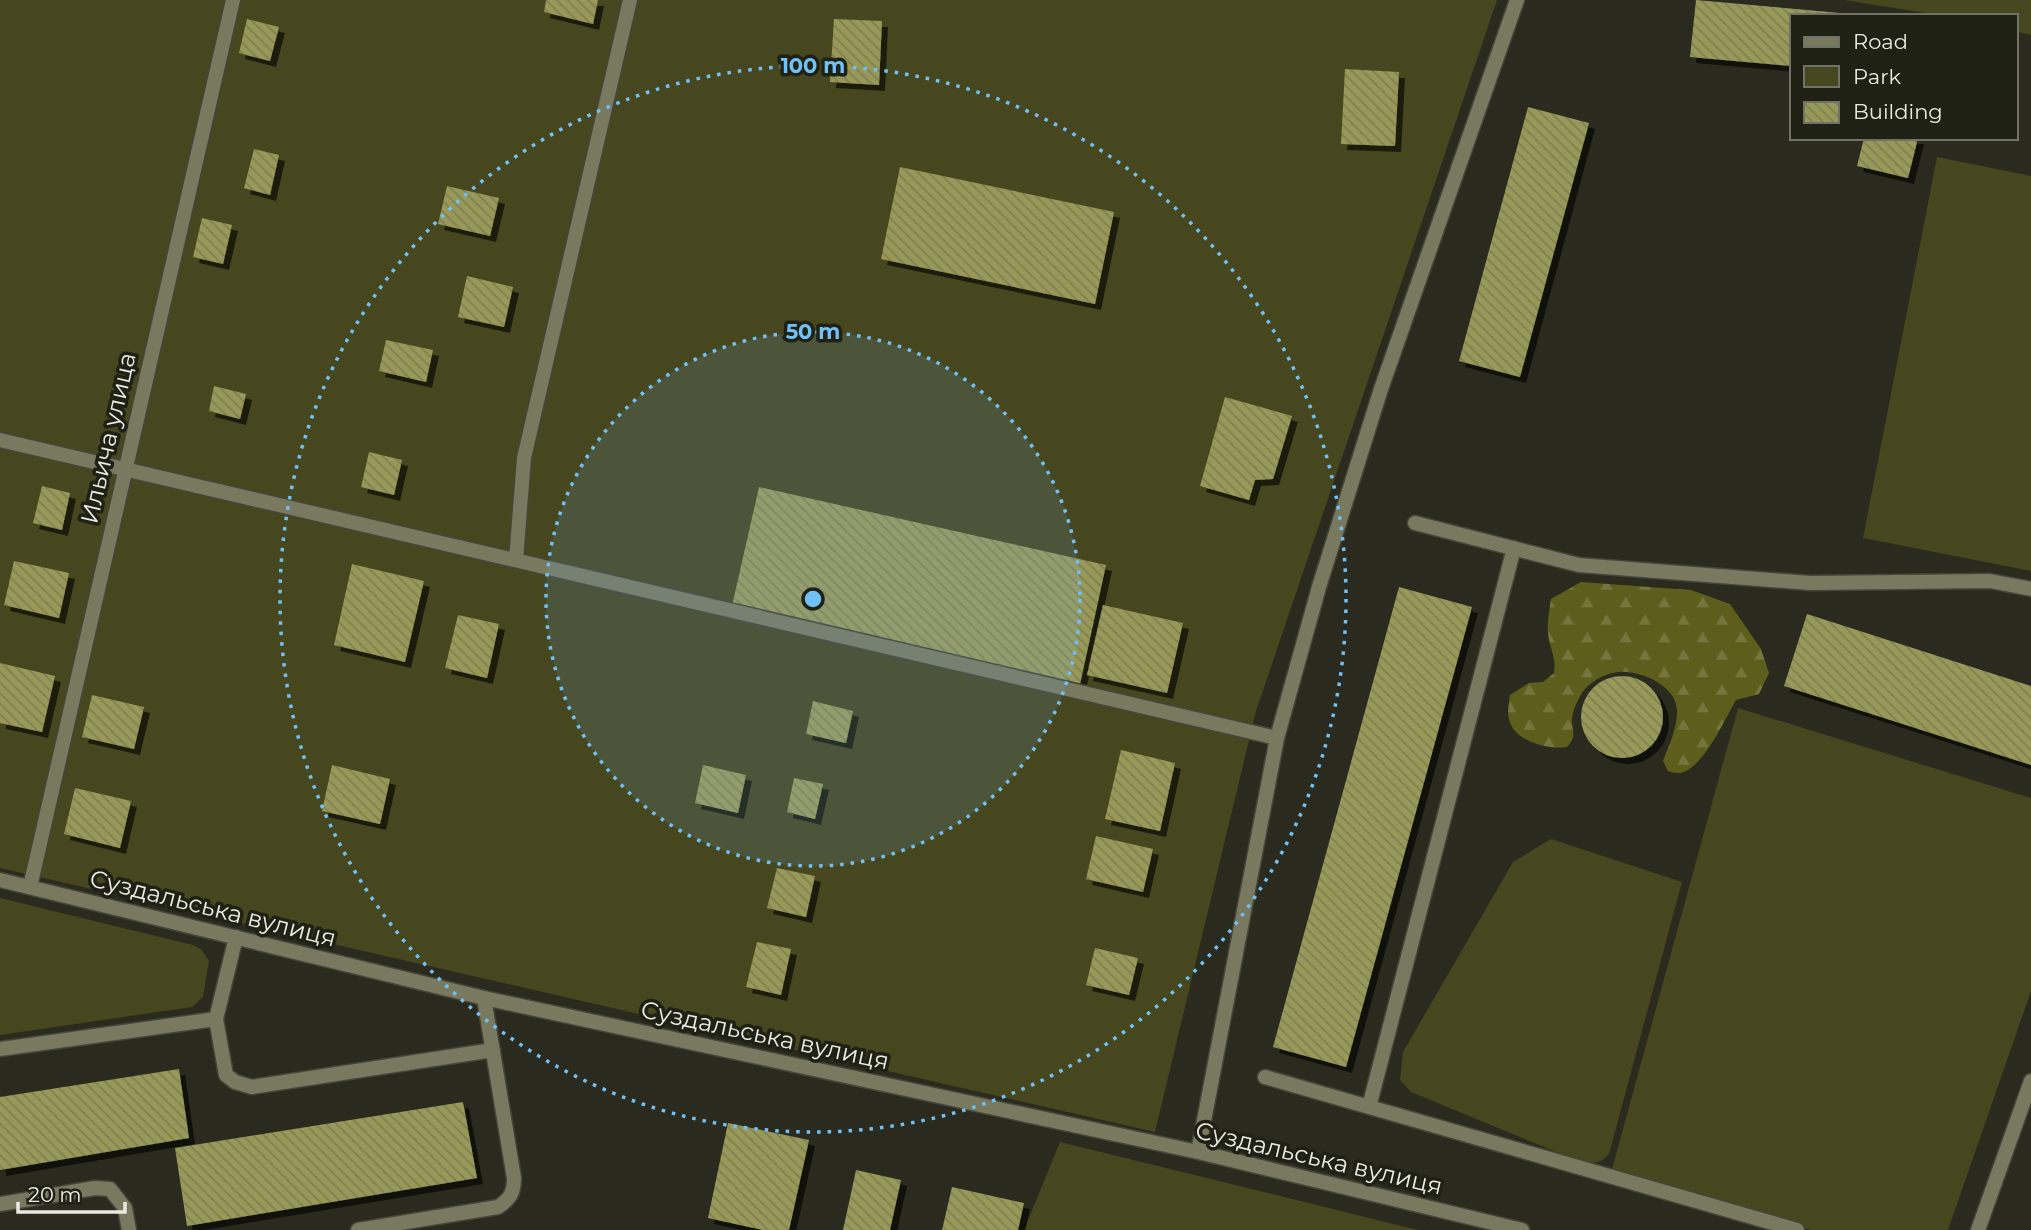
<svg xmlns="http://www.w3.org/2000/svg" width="2031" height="1230" font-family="Montserrat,sans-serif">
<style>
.green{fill:#47471f}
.forest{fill:url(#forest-firs)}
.building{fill:url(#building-back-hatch);filter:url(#shadow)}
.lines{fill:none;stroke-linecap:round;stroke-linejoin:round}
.service-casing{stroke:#454539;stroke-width:17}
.minor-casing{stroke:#454539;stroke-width:17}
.service{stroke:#78795f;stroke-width:14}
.minor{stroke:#78795f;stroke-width:14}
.ring{fill:none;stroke:#71c1f5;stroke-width:3.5;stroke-dasharray:3.5 7}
.labels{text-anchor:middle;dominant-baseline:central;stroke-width:7;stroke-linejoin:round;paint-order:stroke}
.street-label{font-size:24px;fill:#e9eae2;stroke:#202115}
.centre{fill:#71c1f5;stroke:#202115;stroke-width:3.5}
.ring-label{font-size:21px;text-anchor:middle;font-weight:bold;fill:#71c1f5;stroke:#202115;stroke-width:7;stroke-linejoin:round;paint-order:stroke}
</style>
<defs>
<pattern id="forest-firs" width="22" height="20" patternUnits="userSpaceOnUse" patternTransform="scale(1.75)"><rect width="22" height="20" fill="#5e5e1c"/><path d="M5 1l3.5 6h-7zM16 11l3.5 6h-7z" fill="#75753d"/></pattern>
<pattern id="building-back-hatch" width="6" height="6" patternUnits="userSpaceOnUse" patternTransform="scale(1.75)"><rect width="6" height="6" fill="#989959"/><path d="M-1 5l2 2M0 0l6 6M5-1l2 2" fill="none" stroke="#7f8053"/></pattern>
<filter id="shadow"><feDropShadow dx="6" dy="6" stdDeviation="0" flood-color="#0009"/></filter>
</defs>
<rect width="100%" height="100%" fill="#2a2a1e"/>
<path class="green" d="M0,0h1497l-241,711 -101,421 -1155,-264z
M1844,0h187v35l-16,-4v-15h-71z
M1937,157l94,19v395l-168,-33z
M1738,708l293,90v193l-83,239h-137l-200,-57z
M1551,839l131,43 -73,272c-8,9 -14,10 -26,9l-172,-71 -11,-12 3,-28 110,-190z
M0,898l193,47 8,4 8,12 -6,36 -11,10 -192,28z
M1060,1142l358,88h-394z"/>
<path class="forest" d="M1581,582l110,8 39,14 31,45 8,24 -10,21 -23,6c-11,19 -34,71 -57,73 -4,0 -8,-1 -11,-2l-5,-10c6,-16 15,-34 14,-52 -2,-24 -37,-39 -59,-37 -11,1 -25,8 -33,17 -6,7 -14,24 -13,34 2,12 3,15 -5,24 -19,3 -54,-6 -58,-28 -2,-7 0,-17 1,-24l19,-12 14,-1 11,-9c2,-14 -2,-20 -5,-33 -3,-14 0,-27 2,-41z"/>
<path class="building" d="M546,0h52l-5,24 -49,-12z
M1696,0l144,13 -1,3h-48v50l-101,-9z
M247,19l32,8 -9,34 -31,-8z
M834,19l48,2 -3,64 -49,-3z
M1345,69l54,3 -4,74 -54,-2z
M1528,107l61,16 -69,254 -61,-16z
M1864,138h54l-10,40 -51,-12z
M254,149l25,6 -9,40 -26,-7z
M900,167l214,45 -19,92 -214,-45z
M447,186l52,12 -9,38 -52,-12z
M202,218l30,7 -9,39 -30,-7z
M467,276l46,11 -9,40 -46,-10z
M386,340l47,10 -7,32 -47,-11z
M214,386l32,8 -6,25 -31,-8z
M1225,397l67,19 -19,63 -18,1 -6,20 -49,-14z
M369,452l33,8 -8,35 -33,-8z
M42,486l28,7 -8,37 -29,-7z
M759,487l347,78 -26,119 -348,-78z
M14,561l55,12 -10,45 -55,-13z
M352,564l72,17 -19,81 -71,-17z
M1399,587l73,20 -126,460 -73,-20z
M1103,605l80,18 -16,70 -80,-18z
M1807,614l224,72v79l-247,-79z
M458,615l41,9 -12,54 -42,-10z
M0,663l55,13 -13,56 -42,-9z
M1581 717a41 41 0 1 1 82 0a41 41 0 1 1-82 0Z
M92,695l52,12 -10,42 -52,-12z
M813,701l40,10 -7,32 -40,-9z
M1121,750l54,13 -15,68 -55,-12z
M332,765l58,14 -10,45 -58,-13z
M703,765l43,10 -8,38 -43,-10z
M794,778l29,6 -8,35 -28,-7z
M75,788l56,13 -11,47 -56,-14z
M1096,836l57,13 -10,43 -57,-13z
M777,868l38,8 -9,41 -39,-9z
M757,942l34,7 -10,46 -35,-8z
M1095,948l43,10 -9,37 -43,-10z
M179,1069l10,69 -189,32v-73z
M463,1102l14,76 -290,48 -12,-78z
M728,1123l81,17 -20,90h-26l-55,-12z
M856,1170l45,10 -11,50h-47z
M952,1187l72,16 -6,27h-76z"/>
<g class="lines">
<g class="service-casing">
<path id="service" d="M1415,523l164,42 231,18 180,-2 41,8
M516,560l8,-102 106,-458
M30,887l203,-887
M216,1019l20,-82
M0,1049l216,-30 10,56 9,7 17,5 241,-37
M1265,1077l532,153
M1369,1107l145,-559
M0,1204l95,-16 15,1 15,19 4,22
M358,1230l140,-23c12,-8 16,-14 16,-29l-30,-180
M1978,1230l53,-149"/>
</g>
<g class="minor-casing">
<path id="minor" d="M0,440l1277,298
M0,880l484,118 714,154 324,78
M1198,1152l79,-414 42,-151 62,-198 136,-389"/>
</g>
<use href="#service" class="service"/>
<use href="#minor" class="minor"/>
</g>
<circle cx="813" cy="599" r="267" fill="#71c1f5" fill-opacity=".12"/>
<g class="ring">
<circle cx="813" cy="599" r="267"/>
<circle cx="813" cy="599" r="533"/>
</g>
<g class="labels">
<g class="street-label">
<text transform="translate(108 438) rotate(-77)">Ильича улица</text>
<text transform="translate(213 908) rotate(14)">Суздальська вулиця</text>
<text transform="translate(765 1035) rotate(12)">Суздальська вулиця</text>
<text transform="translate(1319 1158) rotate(13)">Суздальська вулиця</text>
</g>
</g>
<circle cx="813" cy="599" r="10" class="centre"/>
<g class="ring-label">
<text x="813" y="73">100 m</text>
<text x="813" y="339">50 m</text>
</g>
<rect x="1790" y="14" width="228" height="126" fill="#202115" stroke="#707167" stroke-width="2"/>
<rect x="1804" y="37" width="35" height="10" fill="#78795f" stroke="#707167" stroke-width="2"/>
<text x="1853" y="49" font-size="21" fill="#e9eae2">Road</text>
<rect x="1804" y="66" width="35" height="21" fill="#47471f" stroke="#707167" stroke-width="2"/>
<text x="1853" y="84" font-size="21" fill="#e9eae2">Park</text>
<rect x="1804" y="102" width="35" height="21" fill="url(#building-back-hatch)" stroke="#707167" stroke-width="2"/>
<text x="1853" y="119" font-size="21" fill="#e9eae2">Building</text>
<path d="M18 1202v10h107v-10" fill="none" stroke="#e9eae2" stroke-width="3.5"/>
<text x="28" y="1202" font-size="21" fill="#e9eae2" stroke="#202115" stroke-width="5" paint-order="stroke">20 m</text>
</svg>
